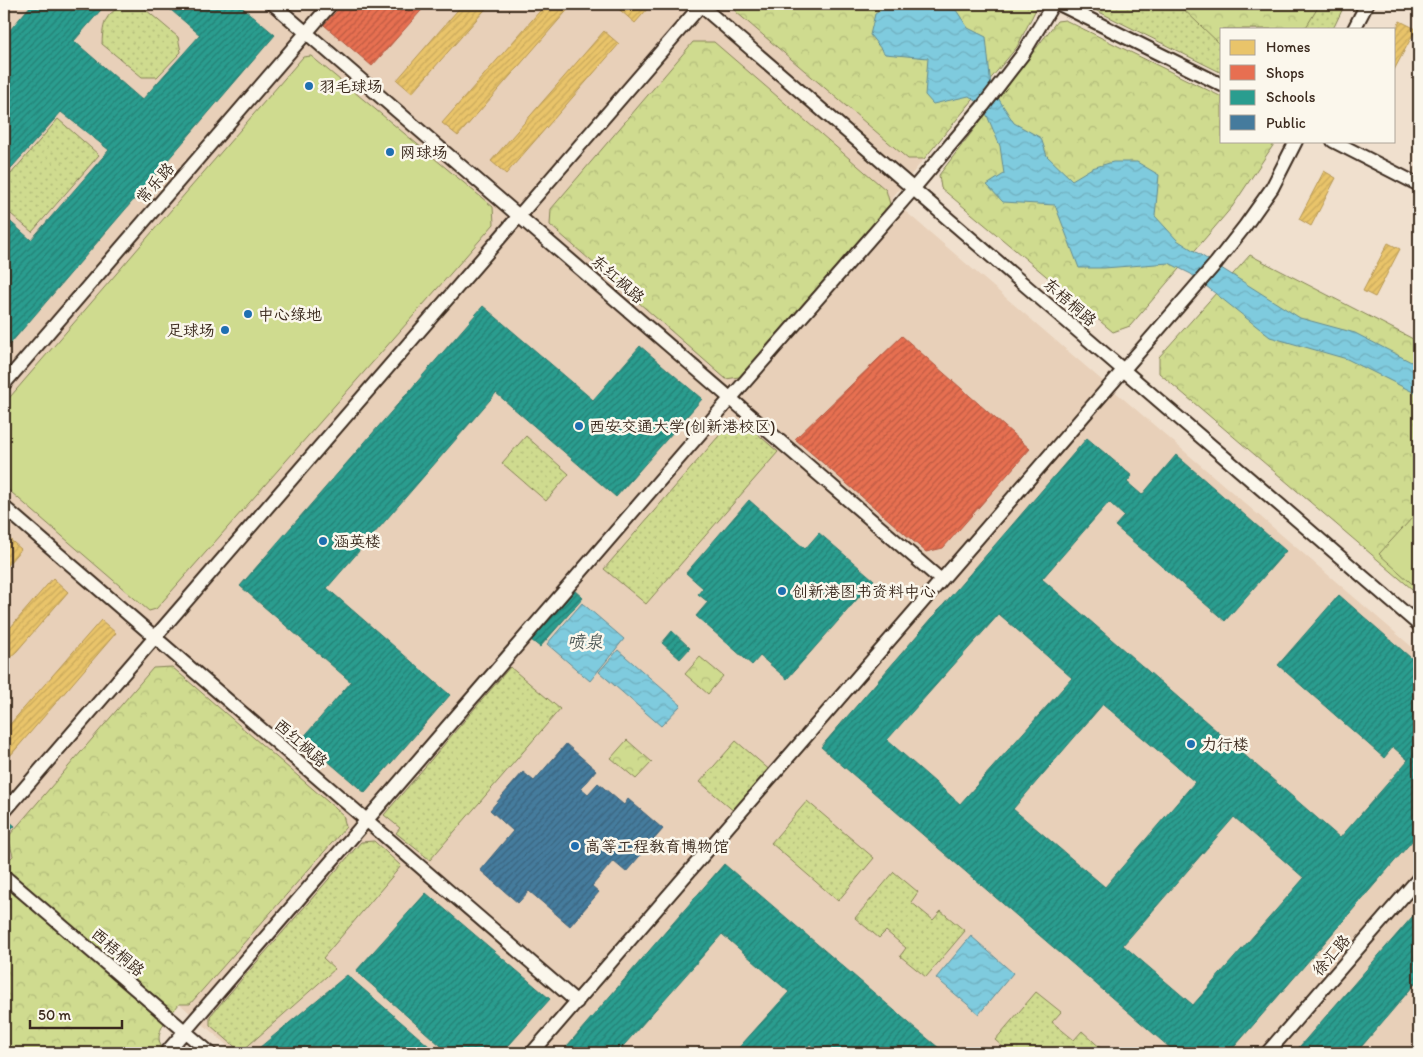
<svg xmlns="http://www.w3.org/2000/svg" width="1423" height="1057" font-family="Itim,'LXGW WenKai TC',sans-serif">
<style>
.built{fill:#e8d0b9}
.grass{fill:url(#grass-dots);stroke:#858256}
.forest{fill:url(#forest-crowns);stroke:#858256}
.pitch{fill:#cfdb8f;stroke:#858256}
.water{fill:url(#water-waves);stroke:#648b91}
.homes{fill:url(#homes-hatch);stroke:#b59653}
.shops{fill:url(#shops-hatch);stroke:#b35a42}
.schools{fill:url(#schools-hatch);stroke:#2f7a6d;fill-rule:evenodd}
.public{fill:url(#public-hatch);stroke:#426377}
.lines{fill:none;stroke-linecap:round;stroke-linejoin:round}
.minor-casing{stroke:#3b2a1e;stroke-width:16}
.minor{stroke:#fbf7ec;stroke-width:12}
.poi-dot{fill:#1f6fb2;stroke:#fbf7ec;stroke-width:2}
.labels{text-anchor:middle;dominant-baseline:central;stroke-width:5;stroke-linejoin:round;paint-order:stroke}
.poi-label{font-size:16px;fill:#3b2a1e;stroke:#fbf7ec;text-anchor:start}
.street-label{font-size:16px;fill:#3b2a1e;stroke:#fbf7ec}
.water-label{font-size:18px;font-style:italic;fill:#4f5a58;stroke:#fbf7ec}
</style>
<defs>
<pattern id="grass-dots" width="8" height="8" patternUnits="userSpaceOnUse" patternTransform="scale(1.25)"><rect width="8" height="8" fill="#cfdb8f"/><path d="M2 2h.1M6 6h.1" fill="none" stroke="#b3bc7b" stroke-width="1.8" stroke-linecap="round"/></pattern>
<pattern id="forest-crowns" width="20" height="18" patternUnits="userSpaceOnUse" patternTransform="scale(1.25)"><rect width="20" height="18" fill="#cfdb8f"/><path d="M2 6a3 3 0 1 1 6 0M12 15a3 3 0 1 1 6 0" fill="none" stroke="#b3bc7b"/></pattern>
<pattern id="water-waves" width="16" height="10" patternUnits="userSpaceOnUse" patternTransform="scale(1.25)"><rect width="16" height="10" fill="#7fcbde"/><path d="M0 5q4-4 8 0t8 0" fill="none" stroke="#6faebe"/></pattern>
<pattern id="homes-hatch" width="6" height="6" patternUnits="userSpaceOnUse" patternTransform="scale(1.25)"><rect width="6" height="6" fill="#e9c46a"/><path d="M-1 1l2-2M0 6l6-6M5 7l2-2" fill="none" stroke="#c9a95b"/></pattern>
<pattern id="shops-hatch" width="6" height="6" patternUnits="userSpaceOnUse" patternTransform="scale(1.25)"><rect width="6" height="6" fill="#e76f51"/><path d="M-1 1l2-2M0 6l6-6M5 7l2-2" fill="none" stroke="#bc5b43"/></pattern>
<pattern id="schools-hatch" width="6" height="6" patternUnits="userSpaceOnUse" patternTransform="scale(1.25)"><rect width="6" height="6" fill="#2a9d8f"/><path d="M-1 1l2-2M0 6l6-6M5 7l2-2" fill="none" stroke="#258074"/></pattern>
<pattern id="public-hatch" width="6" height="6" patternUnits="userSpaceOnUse" patternTransform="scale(1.25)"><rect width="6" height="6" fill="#457b9d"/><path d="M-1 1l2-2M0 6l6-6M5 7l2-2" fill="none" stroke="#3b657f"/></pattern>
</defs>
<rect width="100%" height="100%" fill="#f0e0ce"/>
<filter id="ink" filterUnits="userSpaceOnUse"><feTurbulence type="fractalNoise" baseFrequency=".02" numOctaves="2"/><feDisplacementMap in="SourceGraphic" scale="10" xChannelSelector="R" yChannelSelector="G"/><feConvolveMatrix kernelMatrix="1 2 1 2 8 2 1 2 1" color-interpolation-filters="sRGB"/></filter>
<g filter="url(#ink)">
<path class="built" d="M4,4h1035l-22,43 -126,152 528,454v400h-1183l-232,-202z"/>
<path class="grass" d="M127,4h12l39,33 3,15 -24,25h-15l-40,-33c1,-23 3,-31 25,-40z
M1083,4h262l-12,25h-111v44z
M58,119l41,36 -67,77 -28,-24v-26z
M730,423h15l33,29 -132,152 -42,-35z
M526,436l43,38 -23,27 -44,-38z
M510,667l50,42 -130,151 -34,-27 4,-5 -16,-13z
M736,741l36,31 -36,41 -36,-31z
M807,801l67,57 -36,43 -67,-58z
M374,841l27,25 -78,92 12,11 -94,83 -31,-27v-9l151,-174z
M894,872l24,20 -7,10 22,18 8,-9 24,20 -39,46 -26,-21 6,-8 -20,-17 -7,7 -24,-20z
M1036,992l25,20 -9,10 22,18 8,-9 24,22h-77l-2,-2 -2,2h-15l-15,-13z"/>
<path class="forest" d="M735,4h299l2,5 -19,38 -93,112h-16l-172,-147z
M1178,4h142l-15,25h-83v17z
M1065,20l157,77v44h54l-44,66 -59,69 -43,50 -17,6 -172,-144 -2,-13 118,-154z
M693,42h21l172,148 4,14 -151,173 -13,2 -176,-154 1,-16z
M1250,255l169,87v253l-260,-222v-16z
M700,657l23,19 -15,18 -23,-20z
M172,667l171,148 3,12 -156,177h-11c-12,16 -30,31 -13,49h-162v-188l9,-9 -5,-19 145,-169z
M627,740l25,22 -16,17 -25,-21z"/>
<path class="pitch" d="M311,56l182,151 1,17 -338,385 -7,2 -145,-125v-82l299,-347z
M1419,516v74l-40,-36 34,-37z"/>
<path class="water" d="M889,4h26l14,4 27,2 12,18 18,9 5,50 23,36 27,15 6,18 25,24 20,-12 21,-6h24l22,13 -4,41 22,24 123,78 55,15 64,33v29l-72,-36 -77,-22 -79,-63 -22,-11 -65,5h-25l-24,-63 -52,-3 -16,-17 17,-11 -4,-28 -17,-40 -14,-10 -36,8 -8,-9 3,-37 -43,-4 -15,-19 5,-21z
M582,603l42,36 -34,42 -43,-37z
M618,650l63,55 -20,21 -62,-54z
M971,936l42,37 -34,41 -43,-36z"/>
<path class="homes" d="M463,4h27l-78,89 -15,-13z
M546,4h22l3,2 -113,130 -16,-13z
M613,4h32l4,3 -14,16z
M1400,21l16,8 -22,41v-37z
M604,31l15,13 -113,130 -15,-13z
M1324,171l12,7 -25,48 -12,-7z
M1388,243l12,6 -25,48 -12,-6z
M6,536l15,13 -17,20v-31z
M53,578l15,14 -64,74v-31z
M101,620l15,13 -112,130v-32z"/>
<path class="shops" d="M343,4h84l-55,62 -48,-41z
M902,336l128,113 -87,99 -17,4 -131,-113z"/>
<path class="schools" d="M32,4h74l-32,37 68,59 58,-65 -36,-31h74l37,31 -271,316v-135l27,24 78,-90 -48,-38 -57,64v-139z
M483,306l110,94 47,-54 62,53 -86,98 -120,-104 -169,195 123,107 -85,98 -63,-54 49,-57 -111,-96z
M1087,438l45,38 -5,6 15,13 34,-40 110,96 -61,70 -110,-95 9,-10 -15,-14 -67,77 298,259 68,-78 -15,-13 -9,11 -106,-93 61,-70 80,70v52l-2,3 2,2v111l-190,220h-53l-355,-306zM999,614l73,64 -112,126 -73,-64zM1103,704l92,78 -90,105 -92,-78zM1234,817l70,61 -111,127 -70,-60z
M749,500l56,49 14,-16 55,47 -87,99 -27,-23 -8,9 -56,-49 12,-14 -10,-8 5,-6 -17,-15z
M574,590l9,8 -43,49 -9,-7z
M672,631l18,17 -10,11 -18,-16z
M4,817l11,9 -10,10 -1,-1z
M724,864l192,165 29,24h-124l-11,-9 -8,9h-68l55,-61 -67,-58 -105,119h-56z
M426,893l124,106 -48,54h-53l-93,-82z
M1419,909v70l-63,74h-62z
M347,975l90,78h-184z"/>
<path class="public" d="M566,744l30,26 -15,18 7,6 10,-11 26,22 4,-6 35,30 -37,43 -13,-11 -21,25 7,6 -29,34 -41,-35 -11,12 -38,-33 33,-39 -23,-21 33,-38 11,9z"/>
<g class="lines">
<g class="minor-casing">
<path id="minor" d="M273,4l668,576
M699,4l720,621
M1059,4l163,81
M1354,29l13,-25
M1333,141l86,44
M4,384l327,-380
M4,507l573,495
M4,812l698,-808
M4,876l206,177
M166,1053l557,-646 191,-219 69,-82 40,-52 30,-50
M532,1053l684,-790 29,-37 27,-38 24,-47
M1267,1053l152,-175"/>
</g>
<use href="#minor" class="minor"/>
</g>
</g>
<g class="poi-dot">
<circle cx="309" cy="86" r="5"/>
<circle cx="390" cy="152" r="5"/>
<circle cx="248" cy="314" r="5"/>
<circle cx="225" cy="330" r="5"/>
<circle cx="579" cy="426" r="5"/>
<circle cx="323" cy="541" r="5"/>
<circle cx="782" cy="591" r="5"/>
<circle cx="1191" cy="744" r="5"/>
<circle cx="575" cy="846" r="5"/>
</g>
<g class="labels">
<g class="poi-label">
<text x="319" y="86">羽毛球场</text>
<text x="400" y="152">网球场</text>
<text x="258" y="314">中心绿地</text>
<text x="215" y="330" text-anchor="end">足球场</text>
<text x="589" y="426">西安交通大学(创新港校区)</text>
<text x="333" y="541">涵英楼</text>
<text x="792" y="591">创新港图书资料中心</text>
<text x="1201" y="744">力行楼</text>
<text x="585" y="846">高等工程教育博物馆</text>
</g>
<g class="street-label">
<text transform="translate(155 183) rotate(-49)">常乐路</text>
<text transform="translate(618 279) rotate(41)">东红枫路</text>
<text transform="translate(1070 302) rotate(41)">东梧桐路</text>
<text transform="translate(301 743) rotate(41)">西红枫路</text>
<text transform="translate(118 952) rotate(41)">西梧桐路</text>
<text transform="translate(1331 955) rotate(-49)">徐汇路</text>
</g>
<g class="water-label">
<text x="585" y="642">喷泉</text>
</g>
</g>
<rect width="1423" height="1057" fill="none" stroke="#fbf7ec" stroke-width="20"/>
<rect x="10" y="10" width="1403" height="1037" fill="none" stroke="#3b2a1e" stroke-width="2" filter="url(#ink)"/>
<rect x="1220" y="28" width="175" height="115" fill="#fbf7ec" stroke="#aea59a"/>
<rect x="1230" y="40" width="25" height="15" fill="#e9c46a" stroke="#aea59a"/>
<text x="1266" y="52" font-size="15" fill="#3b2a1e">Homes</text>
<rect x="1230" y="65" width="25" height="15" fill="#e76f51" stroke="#aea59a"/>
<text x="1266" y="78" font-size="15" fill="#3b2a1e">Shops</text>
<rect x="1230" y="90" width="25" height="15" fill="#2a9d8f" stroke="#aea59a"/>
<text x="1266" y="102" font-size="15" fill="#3b2a1e">Schools</text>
<rect x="1230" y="115" width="25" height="15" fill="#457b9d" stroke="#aea59a"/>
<text x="1266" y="128" font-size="15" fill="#3b2a1e">Public</text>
<path d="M30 1020v8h92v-8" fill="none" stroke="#3b2a1e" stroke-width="2.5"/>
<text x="38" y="1020" font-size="15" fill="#3b2a1e" stroke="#fbf7ec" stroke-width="4" paint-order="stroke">50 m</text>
</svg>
